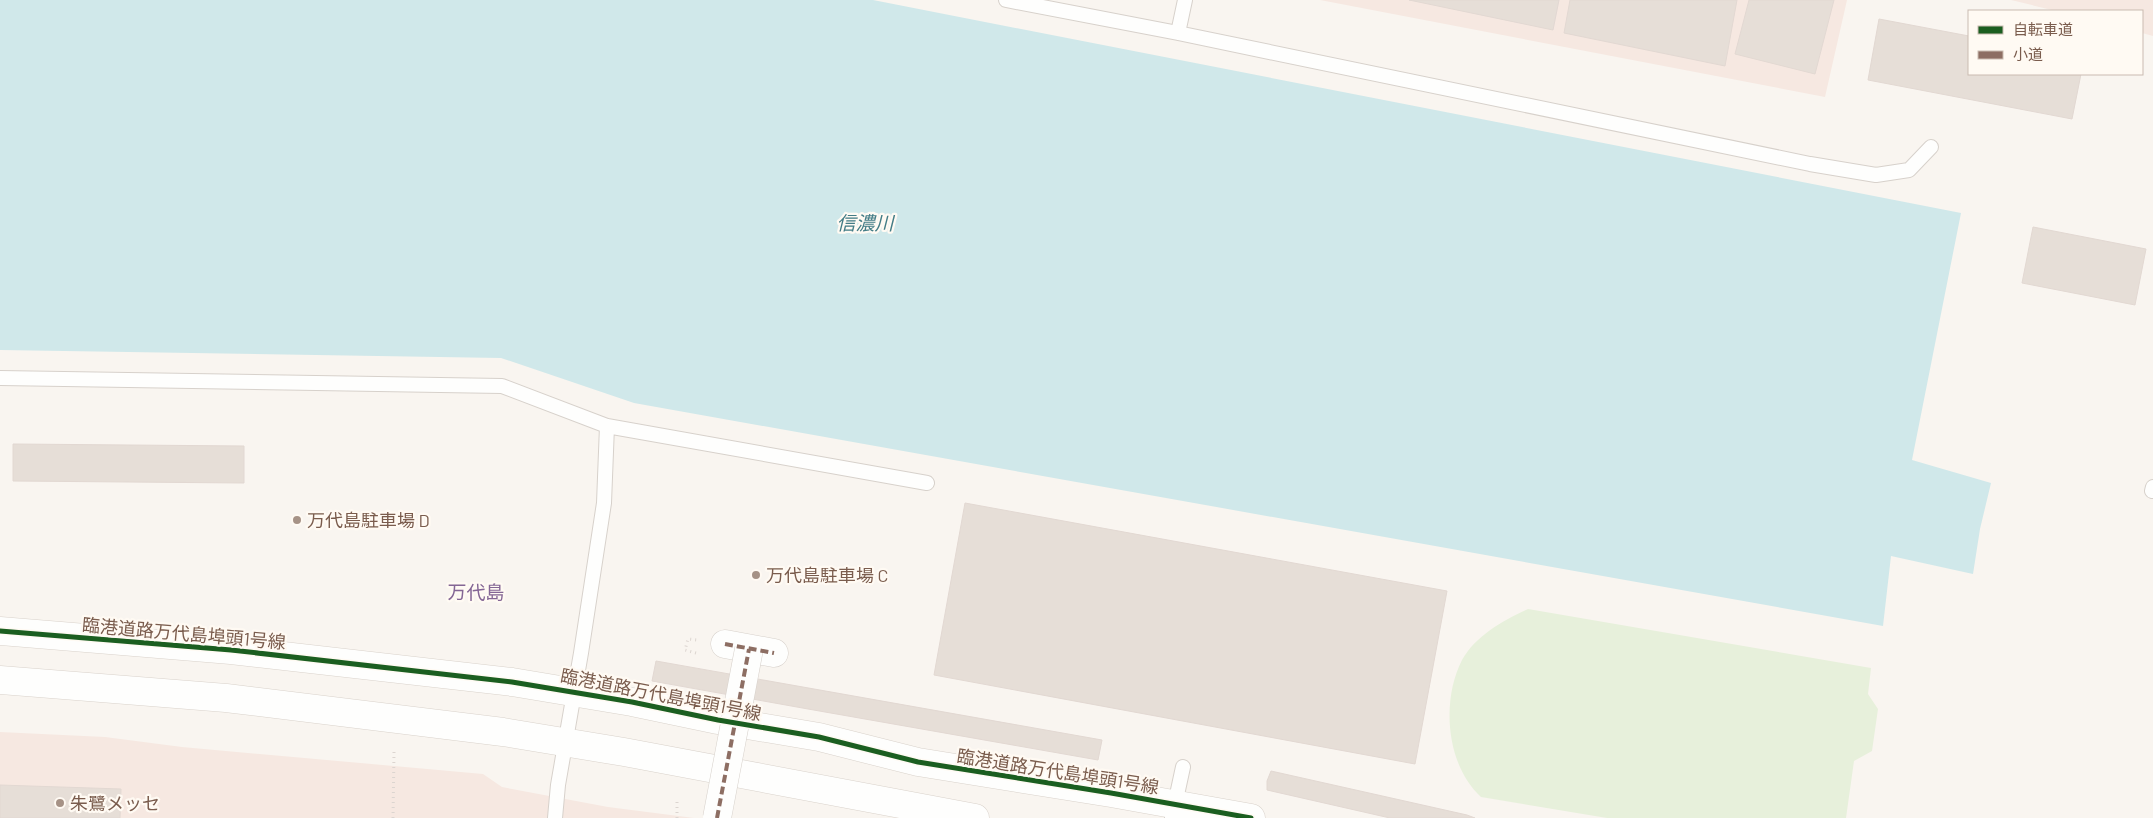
<svg xmlns="http://www.w3.org/2000/svg" width="2153" height="818" font-family="Barlow,'Noto Sans JP',sans-serif">
<style>
.commercial{fill:#f6e8e1}
.green{fill:#e7f0db}
.water{fill:#d0e8ea}
.building{fill:#e6ded7;stroke:#e2d8d2}
.lines{fill:none;stroke-linecap:round;stroke-linejoin:round}
.lane-casing{stroke:#d7d1cb;stroke-width:16}
.street-casing{stroke:#d7d1cb;stroke-width:29}
.secondary-casing{stroke:#d9d2cb;stroke-width:29}
.path{stroke:#dcd5d0;stroke-width:3;stroke-dasharray:1 4;stroke-linecap:butt}
.lane{stroke:#fefefd;stroke-width:14}
.street{stroke:#fefefd;stroke-width:28}
.secondary{stroke:#fefefd;stroke-width:28}
.street-bridge-casing{stroke:#d7d1cb;stroke-width:29;stroke-linecap:butt}
.street-bridge{stroke:#fefefd;stroke-width:28}
.quiet{stroke:#8d6e63;stroke-width:4;stroke-dasharray:8 4;stroke-linecap:butt}
.cycleway-casing{stroke:#fffaf3;stroke-width:8}
.cycleway{stroke:#1b5e20;stroke-width:5}
.poi-dot{fill:#a69286;stroke:#fffaf3;stroke-width:2}
.labels{text-anchor:middle;dominant-baseline:central;stroke-width:4.5;stroke-linejoin:round;paint-order:stroke}
.poi-label{font-size:18px;fill:#7a5c4d;stroke:#fffaf3;text-anchor:start}
.street-label{font-size:18px;fill:#7a5c4d;stroke:#fffaf3}
.water-label{font-size:19px;font-style:italic;fill:#437c86;stroke:#fffaf3}
.neighbourhood-label{font-size:19px;fill:#846695;stroke:#fffaf3}
</style>
<rect width="100%" height="100%" fill="#f9f5f0"/>
<path class="commercial" d="M1320,0h527l-22,97z
M2011,0h142v36l-11,-3v-22h-86z
M0,732l105,5 77,10 301,27 19,13 106,20 86,11h-694z"/>
<path class="green" d="M1528,609l343,59 -3,26 10,15 -6,42 -18,10 -8,57h-239l-126,-21c-35,-32 -40,-96 -19,-137 14,-25 42,-40 66,-51z"/>
<path class="water" d="M0,0h873l1088,213 -49,247 79,23 -11,46 -7,45 -82,-18 -8,70 -1249,-223 -133,-45 -501,-8z"/>
<path class="building" d="M1409,0h150l-6,30z
M1570,0h167l-12,66 -161,-33z
M1749,0h85l-19,74 -80,-20z
M1879,19l90,17v38h112l-9,45 -204,-39z
M2033,227l113,22 -11,56 -113,-22z
M13,444l231,2v37l-231,-2z
M965,503l482,88 -32,173 -481,-89z
M656,661l446,79 -4,20 -290,-51 -156,-28z
M1271,771l196,44 8,3h-85l-123,-28v-9z
M0,785l121,4 -1,29h-120z"/>
<g class="lines">
<g class="lane-casing">
<path id="lane" d="M1006,0l172,33 632,131 66,11 33,-5 22,-23
M1178,33l7,-33
M0,378l502,8 105,40 320,57
M2152,491l1,-4
M555,818l3,-33 23,-132 23,-150 3,-77
M1172,818l11,-51"/>
</g>
<g class="street-casing">
<path id="street" d="M725,644l49,9"/>
</g>
<g class="secondary-casing">
<path id="secondary" d="M0,631l231,19 281,32 120,20 86,18 101,17 99,25 193,31 140,25
M0,680l226,18 277,34 121,20 351,66"/>
</g>
<path class="path" d="M696,653l-11,-3 3,-11 9,1
M393,818l1,-66
M677,818v-18"/>
<use href="#lane" class="lane"/>
<use href="#street" class="street"/>
<use href="#secondary" class="secondary"/>
<g class="street-bridge-casing">
<path id="street-bridge" d="M717,818l32,-169"/>
</g>
<use href="#street-bridge" class="street-bridge"/>
<path class="quiet" d="M725,644l49,9
M717,818l32,-169"/>
<g class="cycleway-casing">
<path id="cycleway" d="M0,631l231,19 281,32 120,20 86,18 101,17 99,25 193,31 140,25"/>
</g>
<use href="#cycleway" class="cycleway"/>
</g>
<g class="poi-dot">
<circle cx="297" cy="520" r="5"/>
<circle cx="756" cy="575" r="5"/>
<circle cx="60" cy="803" r="5"/>
</g>
<g class="labels">
<g class="poi-label">
<text x="307" y="520">万代島駐車場 D</text>
<text x="766" y="575">万代島駐車場 C</text>
<text x="70" y="803">朱鷺メッセ</text>
</g>
<g class="street-label">
<text transform="translate(184 633) rotate(5)">臨港道路万代島埠頭1号線</text>
<text transform="translate(661 694) rotate(11)">臨港道路万代島埠頭1号線</text>
<text transform="translate(1058 771) rotate(9)">臨港道路万代島埠頭1号線</text>
</g>
<g class="water-label">
<text x="865" y="222">信濃川</text>
</g>
<g class="neighbourhood-label">
<text x="476" y="591">万代島</text>
</g>
</g>
<rect x="1968" y="10" width="175" height="65" fill="#fffaf3" stroke="#cabbb1"/>
<rect x="1978" y="26" width="25" height="8" fill="#1b5e20" stroke="#cabbb1"/>
<text x="2013" y="35" font-size="15" fill="#7a5c4d">自転車道</text>
<rect x="1978" y="51" width="25" height="8" fill="#8d6e63" stroke="#cabbb1"/>
<text x="2013" y="60" font-size="15" fill="#7a5c4d">小道</text>
</svg>
